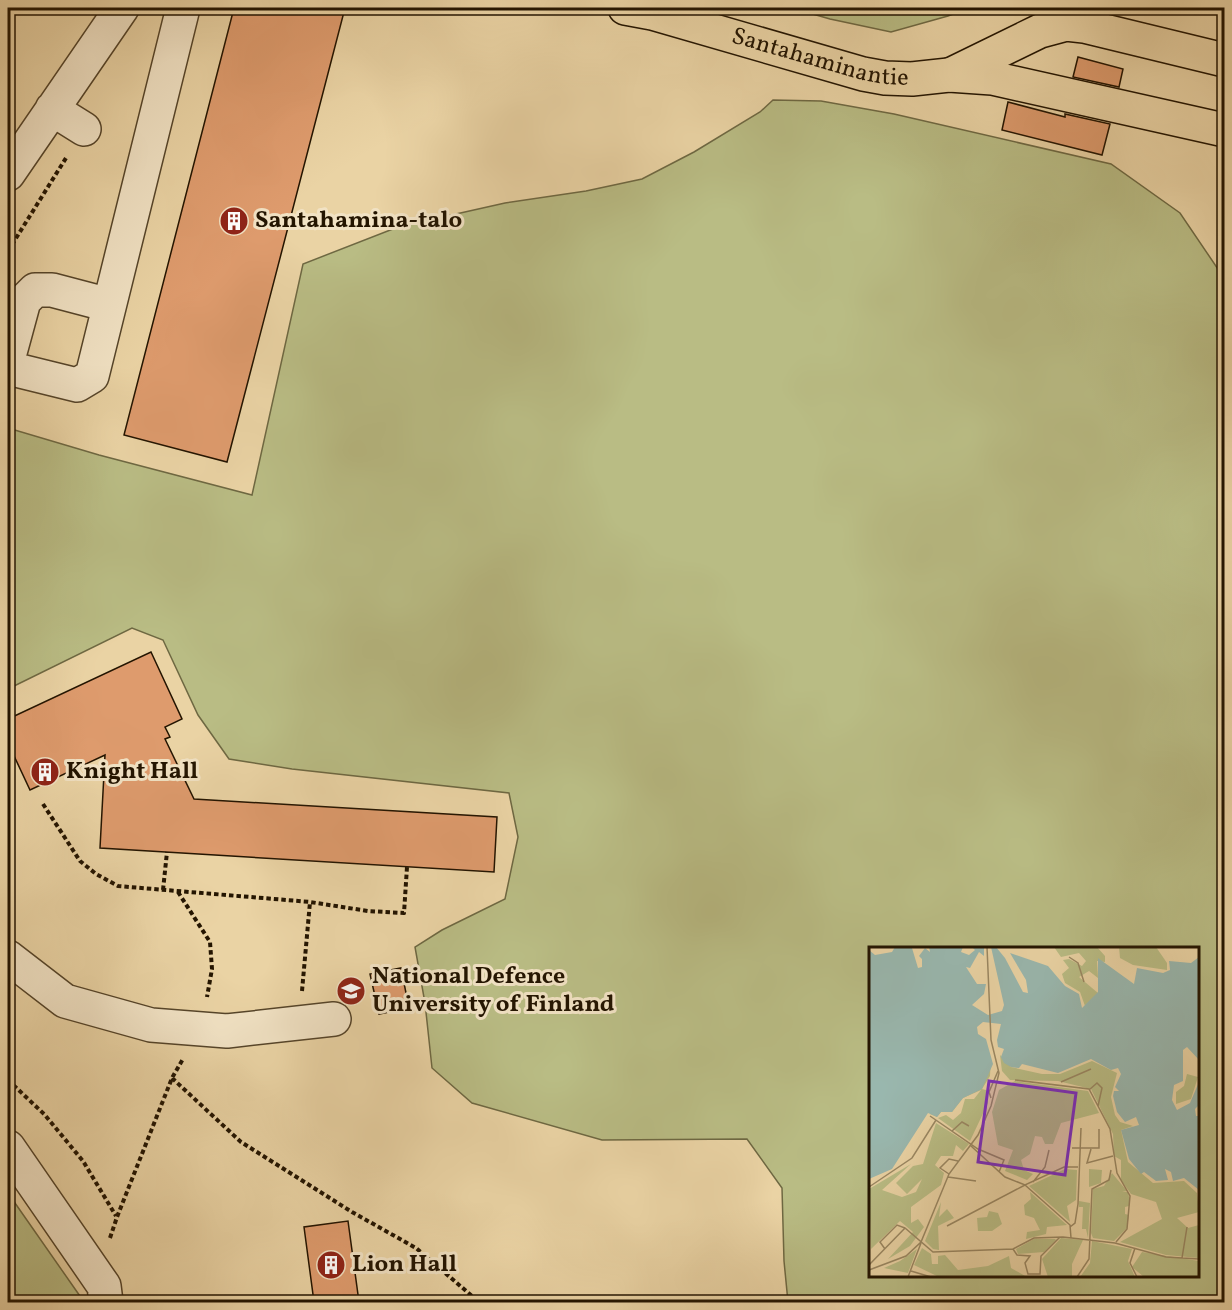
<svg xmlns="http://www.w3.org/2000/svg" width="1232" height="1310" font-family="Vollkorn,serif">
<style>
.green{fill:#b9bc84;stroke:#6e6842;stroke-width:1.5;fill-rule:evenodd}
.building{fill:#de9b6d;stroke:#231400;stroke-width:1.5}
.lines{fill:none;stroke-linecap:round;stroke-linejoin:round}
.minor-casing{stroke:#554429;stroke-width:36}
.major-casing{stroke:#231400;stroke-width:36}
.path{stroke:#231400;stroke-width:4;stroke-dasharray:4.5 3;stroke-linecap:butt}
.minor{stroke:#f1e2c4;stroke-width:33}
.major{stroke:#ead3a4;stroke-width:33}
.labels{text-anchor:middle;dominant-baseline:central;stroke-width:6;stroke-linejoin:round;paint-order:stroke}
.street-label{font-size:24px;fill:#231400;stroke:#f1e2c4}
.poi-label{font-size:24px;font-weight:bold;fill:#231400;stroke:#f1e2c4;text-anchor:start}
.inset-river{fill:none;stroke:#99b7ae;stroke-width:3}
.inset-road{fill:none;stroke:#9a8762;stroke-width:1.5}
.view{fill:#7b2cbf;fill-opacity:0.15;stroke:#7b2cbf;stroke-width:3}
.inset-edge{fill:none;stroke:#231400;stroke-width:3}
</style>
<rect width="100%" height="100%" fill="#ead3a4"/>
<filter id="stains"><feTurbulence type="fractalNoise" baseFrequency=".00333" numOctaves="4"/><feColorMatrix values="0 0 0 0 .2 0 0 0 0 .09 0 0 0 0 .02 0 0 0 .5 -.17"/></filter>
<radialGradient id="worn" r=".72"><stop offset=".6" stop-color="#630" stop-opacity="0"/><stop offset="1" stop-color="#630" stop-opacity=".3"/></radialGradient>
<path class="green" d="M792,8h177l-21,8 -57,16 -61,-13z
M773,100l48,1 73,13 217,50 69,49 44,65v1024h-436l-4,-41 -2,-73 -35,-49 -145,1 -130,-37 -40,-35 -7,-65 -10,-56 27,-17 63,-31 13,-62 -9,-44 -217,-24 -63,-10 -31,-44 -35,-75 -31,-12 -124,61v-261l91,27 153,40 51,-231 95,-37 107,-24 81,-12 56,-12 52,-27 66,-40zM870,948h328v328h-328z
M8,1193l74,106 -26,3h-48z"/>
<path class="building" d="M234,8h111l-118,454 -103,-27z
M1078,57l45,12 -4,18 -46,-10z
M1008,102l57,15v-3l45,10 -8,31 -100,-25z
M151,652l31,67 -17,8 5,10 -5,2 29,60 303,18 -3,55 -394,-24 5,-93 -75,35 -22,-47v-24z
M401,968l8,40 -30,6 -9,-40z
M348,1221l11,81h-45l-10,-75z"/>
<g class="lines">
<g class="minor-casing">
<path id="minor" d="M52,109l32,20
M8,174l114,-166
M8,360l16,-59 11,-11h17l57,15
M8,368l69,17 15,-9 91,-368
M8,957l57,44 86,24 76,6 107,-12
M8,1147l96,139 2,16"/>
</g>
<g class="major-casing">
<g id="major">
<path id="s1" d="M625,8l27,5 211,61 22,4 27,1 37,-4 43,3 232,52"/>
<path d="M950,75l90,-44 26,-7 18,2 140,34"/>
</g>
</g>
<path class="path" d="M8,251l58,-93
M43,804l37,57 16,13 22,12 192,16 58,9 36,2 3,-46
M163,890l4,-38
M178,892l32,50 2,27 -5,28
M302,991l8,-89
M172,1078l69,64 111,70 64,36 63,54
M8,1080l36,34 39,47 33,55
M110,1238l7,-21 55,-139 11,-19"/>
<use href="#minor" class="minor"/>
<use href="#major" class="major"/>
</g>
<defs>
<g id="building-disc" transform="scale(1.5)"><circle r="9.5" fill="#8f2418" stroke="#f1e2c4"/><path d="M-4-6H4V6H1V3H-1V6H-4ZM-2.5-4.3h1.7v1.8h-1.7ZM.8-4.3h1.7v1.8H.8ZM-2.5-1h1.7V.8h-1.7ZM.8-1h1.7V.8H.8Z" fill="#fff"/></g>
<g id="university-disc" transform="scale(1.5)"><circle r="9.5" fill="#8f2418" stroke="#f1e2c4"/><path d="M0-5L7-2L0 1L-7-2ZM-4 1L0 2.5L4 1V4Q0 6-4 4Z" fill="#fff"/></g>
</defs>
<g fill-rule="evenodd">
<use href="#building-disc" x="234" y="221"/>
<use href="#building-disc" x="45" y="772"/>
<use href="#university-disc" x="351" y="991"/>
<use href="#building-disc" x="331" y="1265"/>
</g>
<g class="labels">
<g class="street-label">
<text stroke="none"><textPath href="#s1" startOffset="202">Santahaminantie</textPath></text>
</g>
<g class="poi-label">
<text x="255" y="221">Santahamina-talo</text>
<text x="66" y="772">Knight Hall</text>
<text x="372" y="977">National Defence<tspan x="372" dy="28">University of Finland</tspan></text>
<text x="352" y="1265">Lion Hall</text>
</g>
</g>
<g transform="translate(869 947)">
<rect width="330" height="330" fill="#ead3a4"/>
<path d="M185,0h43l8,9v6l-8,-1 1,17 -9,-7 -10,6 19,16 -13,13 -5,-14 -15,-9 -3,-9 7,-6 -6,-8 6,-1 13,7 4,-5 -7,-8 -18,4zM287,0l11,16v7l-34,-5 -13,-7 -1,-11zM131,108l11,12 31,7h18l32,-13 25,12 -6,24 4,18 5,7 13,4 -12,4 7,32 25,21 31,-2 13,12 2,19 -22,6 11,10 11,-3v33l-33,-3 -46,-13 42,-23 -6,-17 -25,-8 -10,-14v-20l-7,-4 -1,-22 -22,-45 -33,-8 -48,-1 -8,-9zM122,110l-1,19 -8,13 4,1 2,13 -18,38 -32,-23 8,-3 7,5 8,-7 4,-14h9l7,-9 -18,8 -11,14h-11l-4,5 -7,-3zM318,127l11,3 -7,22 -15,5v-12l8,-6zM146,134l73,10 11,22 -38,10 -8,21h-8l-3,-7 -7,-1 -5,18 -9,6 3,10 9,4 -6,6 -22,-9 8,-21 -15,-5 -6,-33 7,-22zM67,176l33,21 -6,7 -7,-6 -3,11h-12l-6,9 9,8 -3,12 -30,22v16l7,-4 6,8 -14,19 -22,13 25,-27 -13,-11 -29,28 -2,-60 42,-25 -29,26 20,7 14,-5 6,-13 -15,15 -11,-11 17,-17 10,-2zM196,222l12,1 -1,30 -9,6 3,16 -41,-36zM220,222l13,1 -1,13 -12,4zM243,226l15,18 -5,1h6l1,5v9l-4,1v7l4,1 -2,13 -13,13 -21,-3 -2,-5 2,-44 11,-3zM161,245l37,33 -20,2 -1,7 -20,5 1,-7 13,-2 -6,-12 -9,-3 -1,-10 7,-6zM210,254l11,2 -2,35 -2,-9h-4l1,-22h-4zM72,255l-2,15 8,-8 7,9 -16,8 1,24 -6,-1 -8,-8zM120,264l9,2 4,11 -10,7h-14l-1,-13 10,-1zM192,291l22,2 -11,24v13h-24l-6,-18zM165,292h21l1,1 -12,12 -26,2 -2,-5zM223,294l40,8 -4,12 7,16h-55l10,-14zM53,301l9,6 1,10h6v-8l7,-1 13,15 30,-4 21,-10 2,12 16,9h-88l-25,-12zM48,302l-9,24 -24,-5 16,-7zM273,305l57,9v16h-55l-12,-10z" fill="#b9bc84"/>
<path d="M26,0l17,1 6,20 4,-1v-8l2,2 -5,-5 6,-8 5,4 -1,-5h34l-2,5 8,3 6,-5 -3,-3h12v9l-5,-4 -9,16 -4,-1 11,17h9l-2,10 -12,11 16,10 14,-4 2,-6 -13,-58h5l9,11 18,34 5,1 -2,-13 -16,-27 38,13 17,20 14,8 3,14 16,-16v-34l36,26 3,-16 26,5 7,-3 -1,-9 22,2 8,-6v103l-12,-13 -4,3v31l-9,4 -2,15 5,10 13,-7 9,-21v23l-4,4 1,7h3v74l-15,-12 -11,3 -2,-9 -6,-3 3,11 -12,1 -12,-9 -3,2 -12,-15 -8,-29 18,-5 -3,-8 -11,5 -8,-10 -4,-16 1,-5h5l-4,-4 6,-13 -3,-6 -7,2 -20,-11 -33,14 -36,-9 -3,4 -8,-1 -7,-4 -3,-6 3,-8 -6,-2 -1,-7 4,-16 -18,-2 -6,5 1,7 8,5 7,25 -11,25 -19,9 -11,14h-11l-4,5 -9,-4 -36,56 -23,10v-229l6,5 17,-3z" fill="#99b7ae"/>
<path class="inset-river" d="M0,66l98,1M0,67l119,3M159,69l70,13 101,7M124,70l16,-3 90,16 100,8"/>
<path class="inset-road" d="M200,10l9,6 6,19M146,133l74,9 21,40 7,44 13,23 -3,33 -11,13M192,135l30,-13M220,143l8,-7 5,5 -4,18M122,151l-2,-6 9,-21M61,169l48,33 26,11 -5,12M83,184l10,-9 7,4M102,199l34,31 20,8 39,-18h14M203,201h27v-19M222,202l-4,14 26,-7M80,227l-9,-6 9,-9 9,2M79,230l28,4M164,235l12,-15 4,-17M156,238l45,40 1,13M0,240l43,-29 24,-38M78,279l78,-41M201,280l5,-4 3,-19 3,-76M266,301l-5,15 7,14M16,302l-5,-7 17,-17 8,3M144,302l4,6 13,1 -5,7 3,11h12l1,-18 19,-19M313,311l5,-31M0,318l36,-37 28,24 80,-3 21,-11 29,-1 52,6 51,14 33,2M0,323l37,-14 15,-14 28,-68 29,-39 13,-29 8,-33 -8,-33 -4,-93M42,324l20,6M39,330l13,-34M208,330l12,-18 3,-70 17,-9 2,-10"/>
<path class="view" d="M120,134l87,12 -11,82 -87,-13z"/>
<rect width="330" height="330" class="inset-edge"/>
</g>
<rect width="1232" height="1310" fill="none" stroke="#ead3a4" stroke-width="30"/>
<rect x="9" y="9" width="1214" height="1292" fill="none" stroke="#231400" stroke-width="3"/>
<rect x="15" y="15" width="1202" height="1280" fill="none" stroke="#231400" stroke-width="1.5"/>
<rect width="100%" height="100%" filter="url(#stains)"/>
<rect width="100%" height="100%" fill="url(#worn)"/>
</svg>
